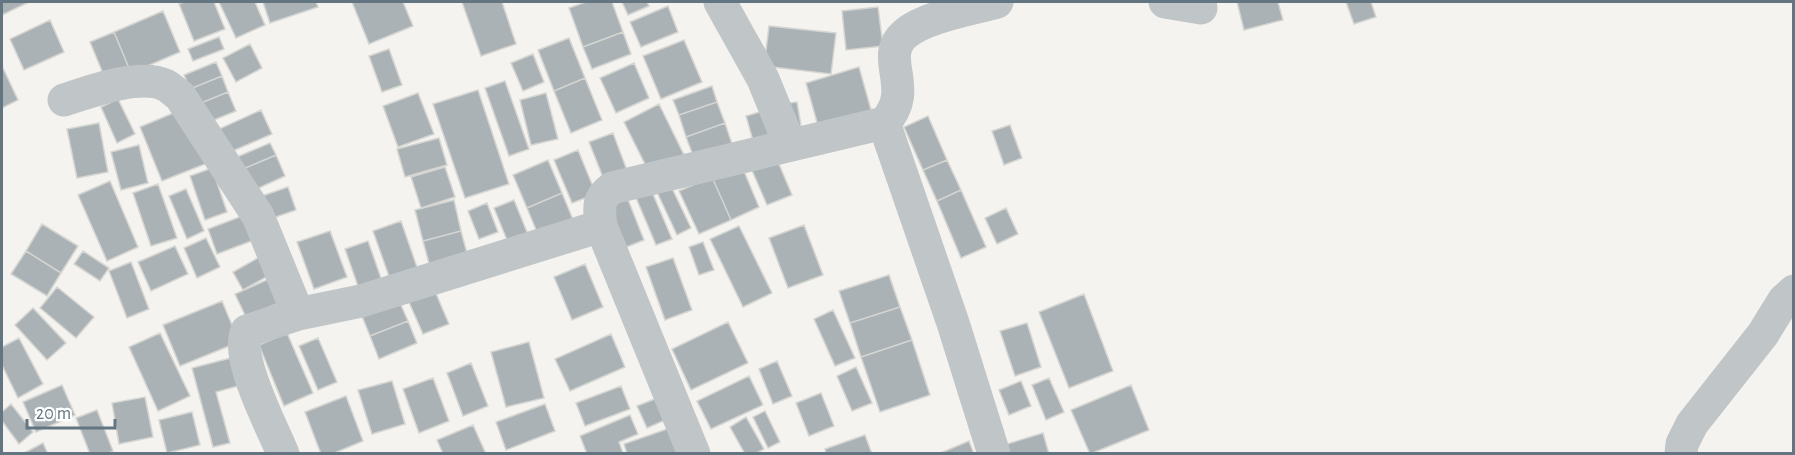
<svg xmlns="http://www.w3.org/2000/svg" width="1795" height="455" font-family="'Alegreya Sans',sans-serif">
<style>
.building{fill:#aab2b6;stroke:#d5d5d2;stroke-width:1.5}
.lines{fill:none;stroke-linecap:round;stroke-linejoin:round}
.minor{stroke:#c0c5c7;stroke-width:33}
</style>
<rect width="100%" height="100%" fill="#f4f3ef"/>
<path class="building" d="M2,2h27l-27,13z
M184,2h30l11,27 -31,12 -15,-37z
M219,2h36l10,23 -29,13z
M263,2h53l2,5 -48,16z
M352,2h51l10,24 -44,18z
M462,2h40l14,42 -35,12z
M586,2h26l11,30 -40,15 -14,-39z
M622,2h25l2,4 -21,9z
M1237,2h41l5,18 -39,10z
M1346,2h25l5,15 -22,7z
M668,6l10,26 -37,15 -11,-25z
M878,7l5,39 -37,4 -4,-39z
M163,11l17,41 -49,21 -17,-41z
M50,20l14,32 -40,18 -14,-31z
M769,26l67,7 -5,41 -67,-8z
M114,32l17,41 -24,10 -17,-41z
M623,32l8,22 -39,15 -9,-22z
M219,37l5,12 -31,12 -5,-12z
M569,38l16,40 -31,13 -16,-41z
M684,40l18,42 -41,17 -18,-43z
M250,44l12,24 -26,14 -13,-24z
M389,49l13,36 -20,7 -13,-36z
M533,54l11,28 -21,9 -12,-28z
M216,62l6,14 -32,13 -6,-14z
M634,63l15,35 -33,15 -16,-35z
M2,66l16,34 -16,8z
M859,67l14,50 -53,16 -14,-50z
M222,76l6,16 -32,13 -6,-16z
M585,78l17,42 -31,13 -17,-42z
M505,81l24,68 -20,7 -24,-68z
M712,86l5,16 -38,13 -6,-15z
M478,90l31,94 -44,14 -32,-94z
M228,92l8,19 -32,13 -8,-19z
M418,93l16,41 -36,13 -15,-41z
M546,93l12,46 -27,6 -11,-45z
M118,99l17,35 -18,9 -16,-36z
M717,102l8,21 -39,14 -7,-22z
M797,102l4,24 -15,3 -4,-25z
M659,104l26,53 -35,17 -26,-52z
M183,109l22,55 -43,17 -22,-54z
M770,109l8,28 -24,7 -8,-28z
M261,110l11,24 -44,19 -11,-23z
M928,116l19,44 -24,10 -19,-43z
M99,123l9,49 -31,6 -10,-49z
M725,123l9,27 -38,13 -10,-26z
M1010,125l12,33 -18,7 -12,-34z
M613,133l18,48 -23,9 -19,-48z
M439,138l8,27 -42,12 -8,-28z
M270,143l6,12 -33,14 -6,-12z
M139,145l9,38 -27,7 -10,-38z
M578,150l18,44 -24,9 -18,-43z
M276,155l9,21 -33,15 -9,-22z
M776,157l16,38 -25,10 -16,-37z
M548,160l14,33 -35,15 -14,-33z
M947,160l14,30 -24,11 -14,-31z
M741,164l18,43 -28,13 -19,-43z
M445,167l10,30 -34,11 -10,-31z
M212,168l15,44 -22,8 -15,-44z
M712,177l19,43 -32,14 -20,-43z
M110,181l28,66 -31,14 -29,-66z
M158,184l19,54 -26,8 -18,-53z
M670,184l21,44 -14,7 -21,-45z
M288,187l8,23 -32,11 -8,-23z
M650,187l22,52 -16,6 -22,-52z
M186,189l18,42 -17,8 -18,-43z
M961,190l25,57 -25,11 -24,-57z
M625,192l19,48 -20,8 -18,-48z
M562,193l12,29 -35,15 -12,-29z
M454,200l7,31 -38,10 -8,-31z
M514,200l17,42 -20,8 -17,-42z
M487,203l11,29 -19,7 -11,-28z
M1006,208l12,26 -21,10 -12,-26z
M245,215l9,25 -37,14 -9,-25z
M401,221l18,52 -28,9 -18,-51z
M42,224l36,22 -17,27 -35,-22z
M804,225l19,50 -35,13 -19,-50z
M739,226l33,67 -29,14 -33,-68z
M330,231l17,46 -33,12 -17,-47z
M461,231l7,26 -38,10 -7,-26z
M206,238l14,29 -23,11 -13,-30z
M368,241l14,40 -23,8 -14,-40z
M703,242l11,28 -15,5 -10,-28z
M175,246l13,28 -37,17 -13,-29z
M26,251l35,22 -14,23 -36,-22z
M83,251l26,17 -9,13 -26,-17z
M265,254l10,18 -32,18 -10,-18z
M673,258l19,52 -27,10 -19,-53z
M131,262l18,47 -22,9 -18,-47z
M585,264l18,43 -31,13 -18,-43z
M278,275l10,24 -42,18 -11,-23z
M889,275l11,32 -50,16 -11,-32z
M57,287l37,30 -18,21 -36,-30z
M434,289l15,35 -26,10 -15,-34z
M1084,294l29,77 -44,17 -30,-76z
M397,296l11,25 -38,15 -10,-25z
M222,301l17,41 -59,24 -17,-41z
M900,307l12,33 -51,17 -11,-34z
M33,308l33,35 -19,17 -32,-35z
M833,310l22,48 -20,8 -21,-47z
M408,321l9,22 -38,16 -9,-23z
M728,322l20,41 -57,27 -19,-41z
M1027,323l14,44 -26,9 -15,-45z
M160,333l30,63 -32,15 -29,-64z
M287,333l26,60 -29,13 -25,-61z
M611,334l14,33 -55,24 -15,-32z
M19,338l24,46 -25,14 -16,-33v-18z
M318,338l19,44 -19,8 -19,-44z
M912,340l18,55 -50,17 -19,-55z
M529,342l15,56 -38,9 -15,-55z
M231,358l7,28 -22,6 14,51 -17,4 -21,-79z
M777,361l15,35 -19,8 -14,-35z
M471,363l17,43 -25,10 -16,-43z
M856,367l16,36 -20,8 -15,-35z
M749,376l14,29 -52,24 -14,-28z
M433,378l16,43 -30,12 -16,-44z
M1049,378l15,34 -18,8 -14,-35z
M392,381l13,43 -33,10 -14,-44z
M1021,381l10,25 -22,9 -10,-25z
M62,385l13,30 -39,17 -13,-30z
M1131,385l18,45 -59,24 -19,-44z
M621,386l9,23 -45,17 -9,-23z
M821,393l13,33 -25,10 -13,-33z
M665,395l9,21 -27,12 -10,-22z
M346,396l17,45 -31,13h-11l-16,-42z
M145,397l8,40 -34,7 -7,-41z
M11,404l22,28 -14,12 -17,-23v-9z
M545,404l10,27 -49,19 -10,-28z
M97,410l16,41 -7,3h-16l-14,-36z
M765,411l15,31 -12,6 -15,-31z
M192,412l8,33 -33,8 -8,-33z
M630,415l8,19 -19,8 4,11 -36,1 -7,-18z
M746,417l18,32 -9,5h-10l-15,-27z
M473,425l13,29h-43l-6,-14z
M670,428l9,26h-52l-3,-10z
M1043,433l6,21h-42l-3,-9z
M865,435l7,19h-46l-1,-5z
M969,441l5,13h-36z
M43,443l5,11h-26z"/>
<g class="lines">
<path class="minor" d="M720,2l43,77 27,66
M1165,2l36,6
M64,100c25,-8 75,-27 101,-15 5,2 10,8 15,11l78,120 40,98
M884,123l69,200 41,131
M283,454c-11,-28 -49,-97 -36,-123l51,-17 63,-13 240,-75
M694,454l-93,-228c-2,-18 -4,-27 11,-38l272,-65c33,-34 -7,-65 21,-89 19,-17 67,-25 92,-32
M1681,454l1,-10 10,-20 71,-90 21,-34 10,-9"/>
</g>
<rect width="1795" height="455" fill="none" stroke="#627581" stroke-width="6"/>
<path d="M27 419v9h88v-9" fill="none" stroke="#627581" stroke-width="3"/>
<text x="36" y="419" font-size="18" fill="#627581" stroke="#ffffff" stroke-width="4.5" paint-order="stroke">20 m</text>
</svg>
